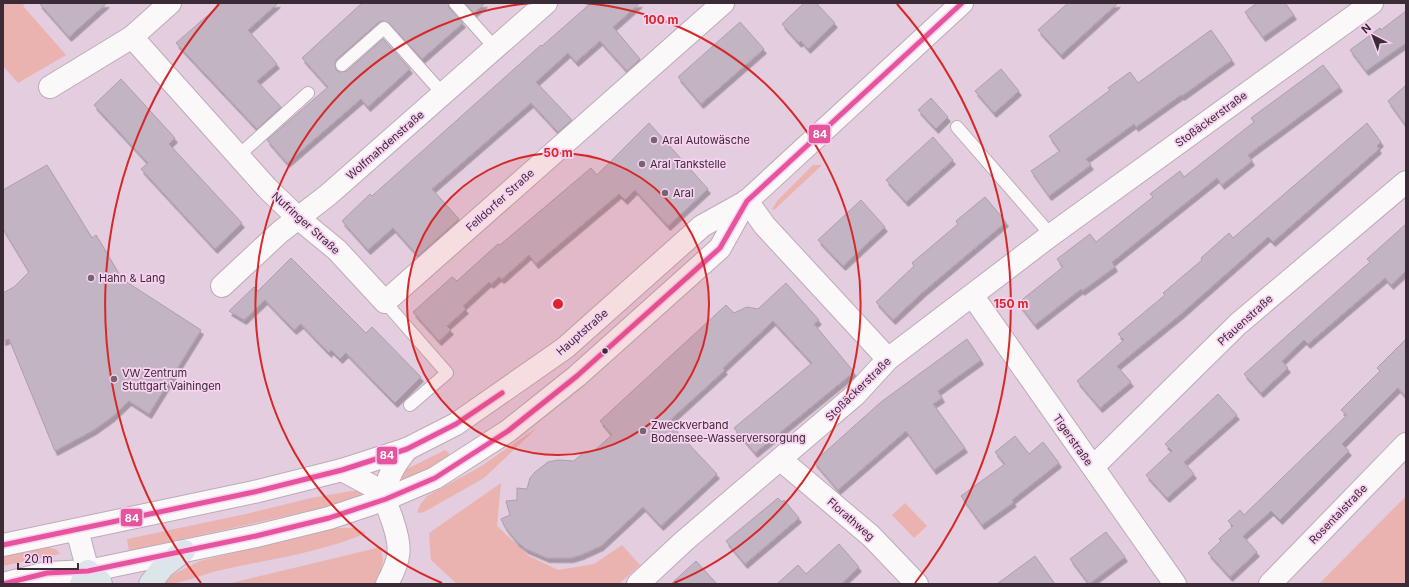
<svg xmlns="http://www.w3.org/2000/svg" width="1409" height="587" font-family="Inter,sans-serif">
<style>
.green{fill:#eab3b0}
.building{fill:#c3b4c3;stroke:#ad9ead;filter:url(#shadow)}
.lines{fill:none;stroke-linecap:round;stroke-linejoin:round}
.service-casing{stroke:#bcabb8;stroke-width:14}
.minor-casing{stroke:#bcabb8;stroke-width:24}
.secondary-casing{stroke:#bcabb8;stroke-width:24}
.motorway-casing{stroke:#bbafb8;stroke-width:24}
.service{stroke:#fbf8fa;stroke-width:12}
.minor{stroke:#fbf8fa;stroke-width:22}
.secondary{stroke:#fbf8fa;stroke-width:22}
.motorway{stroke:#dbe5ea;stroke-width:22}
.bus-1-casing{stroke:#f9d2f1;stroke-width:8}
.bus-1{stroke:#e7549e;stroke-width:5}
.ring{fill:none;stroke:#d62828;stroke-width:2}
.poi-dot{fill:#756471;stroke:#f9d2f1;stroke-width:1.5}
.bus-dot{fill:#3a2b37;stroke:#f9d2f1;stroke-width:1.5}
.labels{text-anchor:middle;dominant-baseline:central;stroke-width:3.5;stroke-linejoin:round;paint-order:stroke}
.street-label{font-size:11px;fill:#3a2b37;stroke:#f9d2f1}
.poi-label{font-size:11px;fill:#3a2b37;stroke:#f9d2f1;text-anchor:start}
.centre{fill:#d62828;stroke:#f9d2f1;stroke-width:2}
.ring-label{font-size:12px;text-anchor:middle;font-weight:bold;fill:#d62828;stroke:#f9d2f1;stroke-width:3.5;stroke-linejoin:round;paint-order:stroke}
.line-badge{stroke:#f9d2f1;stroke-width:1.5}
.badge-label{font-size:11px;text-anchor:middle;font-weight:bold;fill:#fff}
</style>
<defs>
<filter id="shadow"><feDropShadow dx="2.5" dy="4.5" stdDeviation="0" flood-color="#0004"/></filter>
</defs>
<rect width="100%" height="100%" fill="#e3cdde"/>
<path class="green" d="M3,3h23l-3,3 43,49 -48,28 -15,-17z
M813,165h9l-48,45 -2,-1 5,-8z
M538,427l-54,51 -60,34 -7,1 3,-8 7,-9 53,-29z
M445,450l4,3 -2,6 -48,25 2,-10 6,-5z
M501,483l-4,43 32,30 29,14 36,-6 28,-19 18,20 -21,19h-162l-26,-24 -2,-27z
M351,491h13l2,4 -34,11 -203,45 -2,-12 119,-25 65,-16z
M1406,496v88h-87z
M905,503l22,23 -13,12 -22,-23z
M334,528h21l11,5c-46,20 -96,26 -145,37 -19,4 -38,14 -58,14l9,-9 28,-14z
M48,547l9,3 3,4 -57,12v-12z
M381,547l2,14 -5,23h-151z"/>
<path class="building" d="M39,3h68l-38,34z
M222,3h56l-30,27 29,34 -20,17 24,26 -24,22 -81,-86z
M362,3h86l1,5 14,15 -41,36 -33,-36 -6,-2 -4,1 -42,37 -2,4 1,7 4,2 7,-1 36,-32 27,30 -42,38 -7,-8 -74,64 -20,-23 61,-53 -26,-29z
M465,3h20l-11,10z
M591,3h49l-27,24 27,32 -13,12 -27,-30 -24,21 -8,-9 -32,29 36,38 -14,12 -27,-29 -99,86 27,30 -41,37 -25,-28 -25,22 -26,-29 28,-27 2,2 169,-151 1,1z
M804,3h12l19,20 -27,26 -7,-8 -2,2 -17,-19z
M1068,3h50l-57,52 -23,-25z
M1257,3h28l9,12 -31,22 -18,-25z
M1406,11v32l-40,28 -16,-21 30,-22 1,2z
M740,22l24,27 -63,55 -23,-27z
M1211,30l21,30 -50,36 -1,-1 -45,32 -2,-3 -48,35 5,6 -42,31 -18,-25 29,-20 -11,-15 61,-46 -2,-2 22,-16 8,11z
M1323,65l17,22 -92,68 4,6 -30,24 -5,-7 -105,84 3,5 -33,24 -1,-2 -46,36 -17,-22 45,-36 -6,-8 33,-25 6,8 57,-45 -3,-3 30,-23 4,6 70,-55 -3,-4z
M1001,69l18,22 -25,22 -19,-22z
M121,79l54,59 -6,6 73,79 -27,26 -74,-80 7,-6 -54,-58z
M1406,85v41l-18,-25z
M931,98l17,19 -12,12 -18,-19z
M649,123l59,66 -40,37 -33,-36 -10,10 -6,-6 -83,70 -7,-9 -27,24 -3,-2 -8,7 -2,-2 -26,24 3,3 -19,17 4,4 -12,11 -26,-29 39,-35 5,4 41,-37 2,1 91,-77 6,7z
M1367,123l14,19 -4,4 2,3 -106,93 -5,-5 -87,77 -64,52 14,16 -31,26 -23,-27 47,-41 -6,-6 47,-39 -2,-2 39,-33 -1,-2 28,-25 4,5z
M933,137l20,23 -47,42 -20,-22z
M47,165l45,73 4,-3 26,44 79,51 -52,84 -20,-13 -17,16 -18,13 -39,21 -46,-112 -6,2v-48l11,-6 15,-15 -26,-43v-39z
M985,197l21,25 -83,70 -30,28 -17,-18 38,-36 -2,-3 46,-39 -2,-3z
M861,200l24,27 -42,39 -25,-26z
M1406,224v47l-15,14 -6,-7 -77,66 -4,-4 -22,21 6,7 -27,25 -17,-19 126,-112 -3,-3z
M291,258l75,75 6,-6 49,50 -26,26 -49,-50 -6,6 -9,-9 -2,3 -28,-29 -7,6 -29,-30 -21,20 -15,-9 25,-24 4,4z
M786,283l33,37 -5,4 40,48 -99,81 -21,-25 78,-65 -39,-42 -50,47 2,2 -57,52 49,52 -56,52 -18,-19 -42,39 -20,9 -10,3h-24l-21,-9 -9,-7 -12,-15 -4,-8 9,-4 -4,-14 11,-1v-12l10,1 3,-11 5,-6 13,-10 10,-2 16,1 10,-9 10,-1 18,-16 -12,-14 126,-116 8,8 13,-6 11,2z
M967,339l14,21 -43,31 4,7 -9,6 32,44 -31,22 -28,-39 -68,59 -24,-28 67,-60z
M1406,339v58l-8,-9 -56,56 7,7 -69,69 -9,-9 -28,25 14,16 -27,25 -22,-24 13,-12 -2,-2 14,-13 -5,-5 12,-11 4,5 103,-100 -6,-5 39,-39 -3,-3z
M1218,394l19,21 -53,47 10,12 -27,24 -21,-23 26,-24 -7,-7z
M1015,436l14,18 14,-12 16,21 -47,37 2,2 -32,23 -21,-29 44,-32 -10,-12z
M778,498l4,4 2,-2 15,18 -54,46 -19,-23z
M1106,532l19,25 -36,27 -19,-25z
M839,544l20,23 -18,17h-64l21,-19 8,9z
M1035,556l20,28h-58z
M696,561l21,23h-46z"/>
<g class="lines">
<g class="service-casing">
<path id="service" d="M455,3l40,45
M342,65l42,-37 59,66
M957,127l94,108
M238,156l70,-63
M385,302l62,71 -37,32"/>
</g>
<g class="minor-casing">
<path id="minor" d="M132,37l135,151 31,30 39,32 48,52 338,-299
M50,87l82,-50 38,-34
M747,201l18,25 123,133
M222,286l58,-54 48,-37 218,-192
M972,295l203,289
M781,460l90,76 46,48
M1093,467l145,-143 168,-142
M342,470l30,16 14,13
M387,584c14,-26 15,-36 5,-65 -2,-6 -6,-14 -6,-20 -2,-20 10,-36 21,-50
M638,584l45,-42 172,-147 33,-36 163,-124 321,-232
M1270,584l136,-140"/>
</g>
<g class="secondary-casing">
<path id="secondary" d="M77,530l11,41
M3,545l251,-53 88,-22 65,-21 49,-25 109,-76 137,-122 45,-25 215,-198
M3,584l44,-11 41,-2 168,-35 73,-18 57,-19 49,-21 73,-47 69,-55 143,-128 26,-47"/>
</g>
<g class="motorway-casing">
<path id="motorway" d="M81,584l7,-13 12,10 1,3
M150,584l13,-17 21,-16"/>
</g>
<use href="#service" class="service"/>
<use href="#minor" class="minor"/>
<use href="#secondary" class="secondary"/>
<use href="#motorway" class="motorway"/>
<g class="bus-1-casing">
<path id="bus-1" d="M3,545l251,-53 88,-22 65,-21 49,-25 46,-31
M3,584l44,-11 41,-2 168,-35 73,-18 57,-19 49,-21 73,-47 69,-55 143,-128 27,-47 215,-198"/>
</g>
<use href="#bus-1" class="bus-1"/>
</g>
<circle cx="558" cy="304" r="151" fill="#d62828" fill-opacity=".12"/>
<g class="ring">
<circle cx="558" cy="304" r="151"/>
<path d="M442 583A302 302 0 0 1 532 3M584 3A302 302 0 0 1 674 583"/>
<path d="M201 583A453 453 0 0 1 219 4M897 4A453 453 0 0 1 915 583"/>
</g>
<g class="poi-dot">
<circle cx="654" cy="140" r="4"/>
<circle cx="642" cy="164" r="4"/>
<circle cx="665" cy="193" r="4"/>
<circle cx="91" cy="278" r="4"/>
<circle cx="114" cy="379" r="4"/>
<circle cx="643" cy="431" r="4"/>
</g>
<circle class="bus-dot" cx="605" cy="351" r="3.5"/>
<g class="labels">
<g class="street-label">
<text transform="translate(1211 119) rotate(-36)">Stoßäckerstraße</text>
<text transform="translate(385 145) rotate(-41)">Wolfmahdenstraße</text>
<text transform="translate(500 200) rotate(-42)">Felldorfer Straße</text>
<text transform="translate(306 223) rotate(42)">Nufringer Straße</text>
<text transform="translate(1245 320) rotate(-42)">Pfauenstraße</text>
<text transform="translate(582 332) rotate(-41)">Hauptstraße</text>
<text transform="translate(858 389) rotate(-44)">Stoßäckerstraße</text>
<text transform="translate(1073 440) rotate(55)">Tigerstraße</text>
<text transform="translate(1338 514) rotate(-46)">Rosentalstraße</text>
<text transform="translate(851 519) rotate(41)">Florathweg</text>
</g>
<g class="poi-label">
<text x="662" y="140">Aral Autowäsche</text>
<text x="650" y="164">Aral Tankstelle</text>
<text x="673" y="193">Aral</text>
<text x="99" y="278">Hahn &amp; Lang</text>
<text x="122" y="373">VW Zentrum<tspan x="122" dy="13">Stuttgart Vaihingen</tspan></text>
<text x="651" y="425">Zweckverband<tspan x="651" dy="13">Bodensee-Wasserversorgung</tspan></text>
</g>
</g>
<circle cx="558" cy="304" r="6" class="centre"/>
<g class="ring-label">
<text x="661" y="24">100 m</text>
<text x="558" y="157">50 m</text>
<text x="1011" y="308">150 m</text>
</g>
<g class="line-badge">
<rect x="808" y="124" width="23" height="20" rx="4" fill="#e7549e"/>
<rect x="376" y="446" width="22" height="19" rx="4" fill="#e7549e"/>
<rect x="120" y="508" width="23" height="19" rx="4" fill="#e7549e"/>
</g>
<g class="badge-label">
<text x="820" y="138">84</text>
<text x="387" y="459">84</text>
<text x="132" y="522">84</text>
</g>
<rect width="1409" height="587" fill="none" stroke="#3a2b37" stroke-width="8"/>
<g transform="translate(1373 36) rotate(318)" stroke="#f9d2f1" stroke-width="3" paint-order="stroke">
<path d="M0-3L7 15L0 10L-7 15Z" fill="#3a2b37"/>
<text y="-6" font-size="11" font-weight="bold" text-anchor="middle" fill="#3a2b37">N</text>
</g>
<path d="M18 563v6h60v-6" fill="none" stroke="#3a2b37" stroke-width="2"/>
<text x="24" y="563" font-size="12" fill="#3a2b37" stroke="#f9d2f1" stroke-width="3" paint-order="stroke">20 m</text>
</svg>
